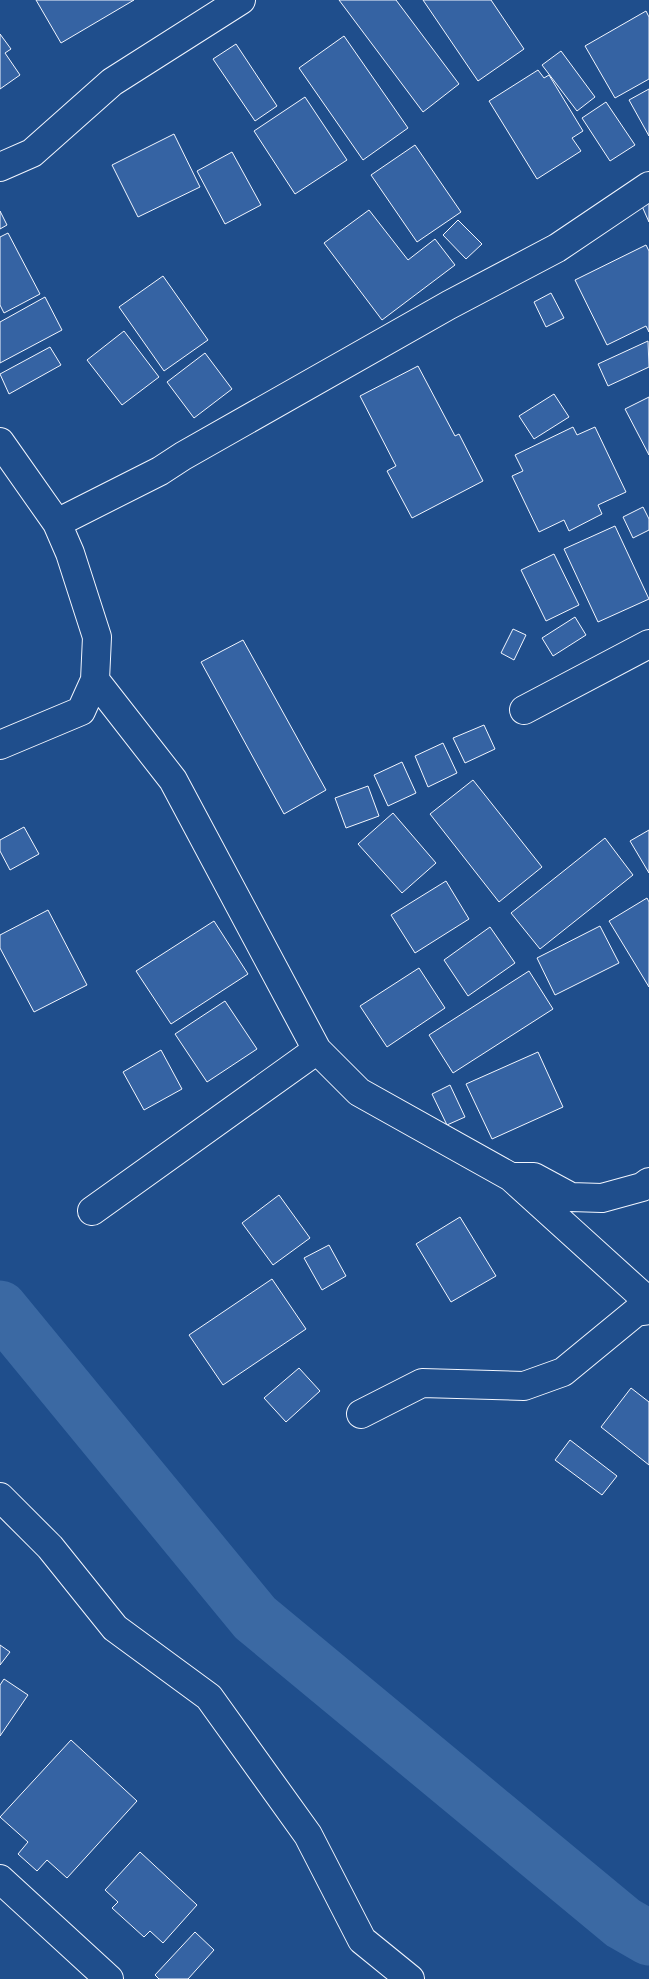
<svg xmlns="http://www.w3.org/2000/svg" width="649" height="1979" font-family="'Archivo Narrow',sans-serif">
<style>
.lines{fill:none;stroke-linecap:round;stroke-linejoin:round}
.river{stroke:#3b69a3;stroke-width:55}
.building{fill:#3563a3;stroke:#f2f6ff}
.street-casing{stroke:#f2f6ff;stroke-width:30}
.street{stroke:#1f4e8c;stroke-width:28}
</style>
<rect width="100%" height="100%" fill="#1f4e8c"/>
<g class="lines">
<path class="river" d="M0,1308l255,310 368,305 26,15"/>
</g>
<path class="building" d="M36,0h98l-73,43z
M339,0h57l63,84 -36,28z
M423,0h68l33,49 -46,32z
M646,11l3,6v62l-34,19 -30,-52z
M0,34l11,15 -6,4 15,22 -20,14z
M344,36l64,92 -45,32 -64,-92z
M236,44l41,62 -22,15 -42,-62z
M561,51l34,46 -18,14 -35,-46z
M538,70l6,8 5,-3 34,56 -11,7 9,13 -44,28 -48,-78z
M649,89v47l-20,-36z
M305,97l42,63 -52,34 -41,-63z
M606,102l29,43 -25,16 -28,-43z
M174,134l26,53 -62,30 -26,-52z
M415,145l46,67 -44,30 -46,-67z
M232,152l29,53 -36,19 -28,-53z
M649,200v22l-8,-18z
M369,210l39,50 27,-21 20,26 -73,55 -58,-77z
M0,211l7,14 -7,4z
M458,220l24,24 -16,15 -23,-24z
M8,233l32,61 -36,19 -4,-8v-68z
M646,245l3,6v81l-3,-6 -39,19 -32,-65z
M163,276l45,64 -44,31 -45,-64z
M551,293l13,25 -18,9 -12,-25z
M45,297l17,33 -62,33v-41z
M124,331l35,46 -37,28 -35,-45z
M648,341l1,26 -41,19 -10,-22z
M50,347l11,18 -52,29 -9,-20z
M205,353l27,36 -38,29 -27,-36z
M418,366l37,70 4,-2 24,47 -71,37 -25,-47 9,-5 -36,-70z
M554,394l15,23 -35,22 -15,-23z
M649,397v58l-24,-46z
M573,427l4,8 18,-8 31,65 -28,13 4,9 -33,17 -5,-11 -25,12 -27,-56 11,-5 -8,-16z
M643,507l6,12v11l-16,8 -10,-21z
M615,526l34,73 -51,23 -34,-73z
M554,554l25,51 -33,16 -25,-51z
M575,617l11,18 -33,21 -11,-18z
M513,629l13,6 -12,25 -13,-7z
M243,640l83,150 -42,24 -83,-152z
M484,725l11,24 -30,14 -12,-25z
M443,743l14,30 -29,14 -13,-31z
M402,762l14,31 -28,13 -14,-31z
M473,780l69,87 -43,35 -69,-88z
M368,786l11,30 -33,12 -11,-30z
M393,813l43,50 -34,30 -44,-49z
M24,827l15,27 -29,16 -10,-19v-11z
M649,830v43l-19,-32z
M605,838l28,37 -93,74 -29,-36z
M446,881l23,38 -54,34 -24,-38z
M647,898l2,4v85l-40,-66z
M48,910l39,75 -53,27 -34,-64v-13z
M214,921l34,53 -77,50 -35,-53z
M600,926l19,37 -64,32 -18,-37z
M490,927l25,36 -47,33 -24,-36z
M419,968l26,40 -58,39 -27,-41z
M529,971l24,38 -100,64 -24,-38z
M225,1001l32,48 -50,33 -32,-48z
M161,1050l21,39 -38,21 -21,-38z
M538,1052l25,55 -71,32 -26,-55z
M450,1085l15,32 -18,8 -15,-31z
M279,1195l31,43 -37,27 -31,-42z
M460,1217l36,59 -45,26 -35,-58z
M329,1245l17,31 -24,14 -18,-32z
M272,1279l34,50 -83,56 -34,-50z
M299,1368l21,23 -34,31 -22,-24z
M631,1388l18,14v63l-48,-38z
M570,1440l47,36 -15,19 -47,-35z
M0,1645l10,7 -10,13z
M4,1679l24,16 -28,41v-51z
M71,1740l66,61 -70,77 -20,-18 -10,11 -19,-17 10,-12 -28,-25z
M140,1852l57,53 -34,38 -13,-12 -6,6 -32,-29 6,-6 -13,-12z
M195,1932l19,18 -26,29h-29l-4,-4z"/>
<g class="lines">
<g class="street-casing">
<path id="street" d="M0,167l32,-14 80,-71 129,-82
M0,442l57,81 103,-52 23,-15 266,-151 108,-57 92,-62
M57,523l13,30 27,84 -2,43 78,100 144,270 42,42 152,85 138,125
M524,710l125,-66
M0,745l81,-34 14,-31
M513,1177h21l37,20 31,1 40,-11 7,-5
M92,1211l225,-161
M361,1414l61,-31 102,3 39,-14 73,-60 13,-2
M0,1497l50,50 65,81 94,69 99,138 54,105 48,39
M0,1879l109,100"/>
</g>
<use href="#street" class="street"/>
</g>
</svg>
